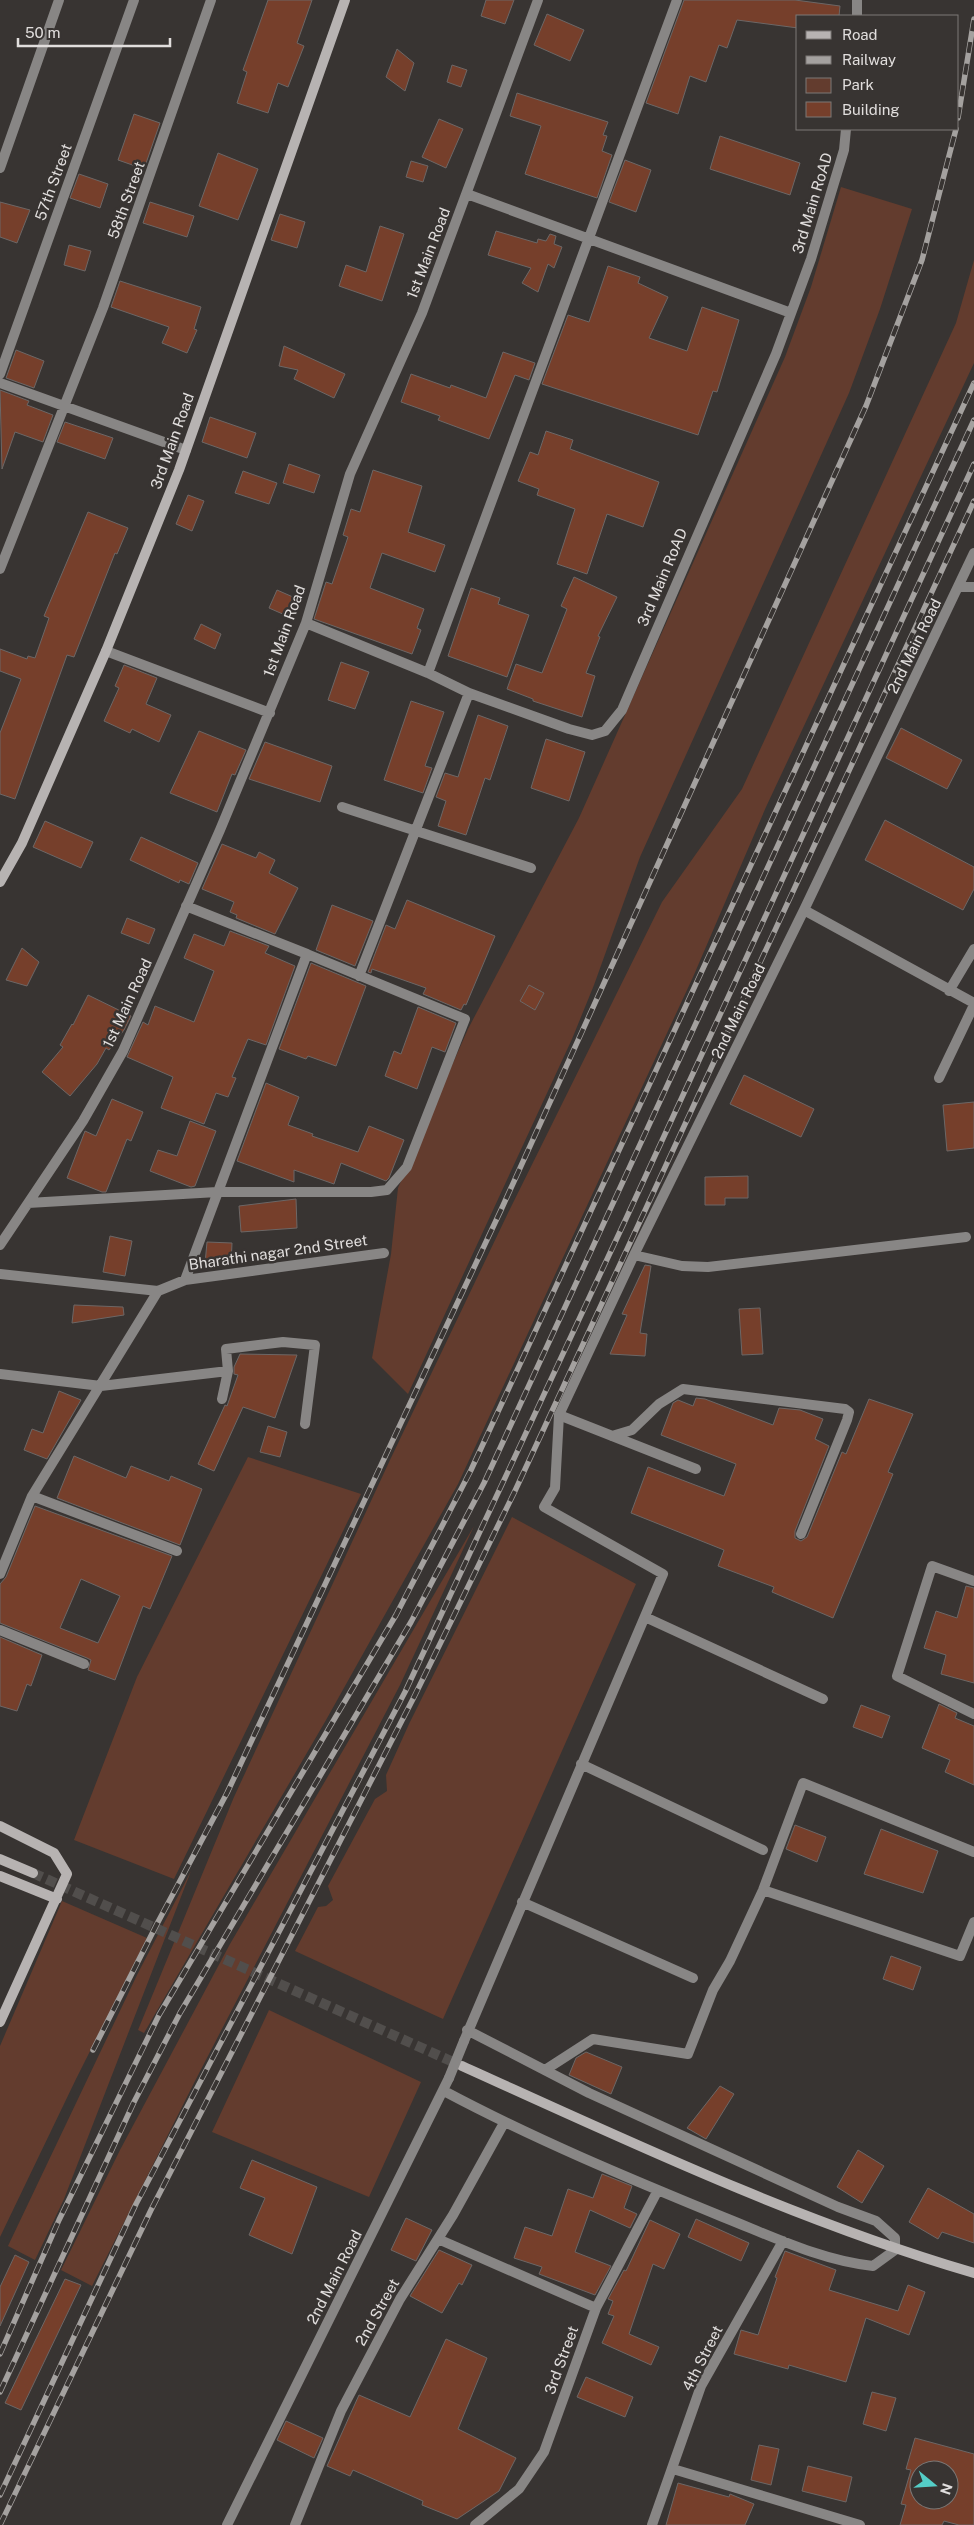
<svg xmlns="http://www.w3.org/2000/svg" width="974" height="2525" font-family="'Public Sans',sans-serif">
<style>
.green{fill:#633c2e}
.building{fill:#763f2b;stroke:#6c6766;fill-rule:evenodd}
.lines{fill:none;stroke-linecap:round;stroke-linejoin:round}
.secondary-tunnel{stroke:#514e4c;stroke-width:10;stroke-dasharray:10 5;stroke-linecap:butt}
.lane{stroke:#888685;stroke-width:10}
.street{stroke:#888685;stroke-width:10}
.secondary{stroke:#b7b3b2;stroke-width:10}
.rail-casing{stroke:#a4a19f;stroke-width:5.5}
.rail{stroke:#383432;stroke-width:4;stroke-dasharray:11;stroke-linecap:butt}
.street-bridge{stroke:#888685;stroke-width:10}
.labels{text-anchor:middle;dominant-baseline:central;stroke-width:5;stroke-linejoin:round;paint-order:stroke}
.street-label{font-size:15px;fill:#e1dedd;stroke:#383432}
</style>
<rect width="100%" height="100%" fill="#383432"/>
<path class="green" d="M841,187l71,22 -32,100 -31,84 -209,464 -46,128 -22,54 -164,355 -36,-36 19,-104 7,-66 70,-159 111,-211 206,-461 26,-70z
M974,260v103l-208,444 -73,170 -235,507 -132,236 -182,313 -6,-3 96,-233 156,-337 118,-247 154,-311 80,-113 214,-466z
M248,1457l113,37 -187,385 -100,-39 63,-163z
M512,1517l124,67 -193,435 -148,-68 23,-44 8,-1 7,-6 -5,-14 47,-87 12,-8 -1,-16 23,-51z
M474,1526l-74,159 -205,396 -103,205 -31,-16 59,-120 110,-206z
M191,1871l-127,328 -29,61 -27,-14 129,-271z
M62,1901l85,37 -71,141 -76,158v-191z
M269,2010l152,72 -52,115 -157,-65z"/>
<path class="building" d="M268,0h44l-15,43 7,3 -16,41 -10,-4 -10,30 -31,-10 10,-31 -4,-2z
M486,0h28l-9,24 -24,-8z
M684,0h111l45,6 -1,10h-41v12l-61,-8 -10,28 -8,-3 -13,37 -16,-6 -12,38 -32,-11z
M547,14l37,16 -14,31 -36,-16z
M397,49l17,14 -9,28 -19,-14z
M452,65l15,5 -6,17 -14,-5z
M517,93l91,29 -5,13 4,1 -5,15 10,4 -15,43 -72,-24 16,-48 -31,-10z
M134,114l26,9 -16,46 -26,-9z
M439,119l24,10 -17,39 -24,-11z
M720,136l80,27 -10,32 -80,-26z
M218,153l40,16 -20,51 -39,-14z
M625,160l26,10 -15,42 -27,-10z
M411,161l17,5 -5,16 -17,-5z
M79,174l29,10 -8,24 -30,-10z
M0,202l30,8 -13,33 -17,-6z
M150,202l44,14 -7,21 -44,-14z
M280,214l25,8 -8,26 -26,-8z
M380,226l24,8 -22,67 -43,-15 7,-21 20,7z
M496,231l41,12 1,-4 8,2 4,-7 6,2 -2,8 8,3 -8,21 -6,-4 -10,28 -16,-9 9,-15 -43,-13z
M69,245l22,6 -6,20 -21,-6z
M608,266l32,11 -2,6 30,14 -19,41 38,13 15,-44 37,13 -22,72 -4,-1 -15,44 -156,-51 26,-69 21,7z
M120,281l81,26 -7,22 3,1 -10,23 -25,-10 7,-16 -58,-20z
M284,346l61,28 -11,24 -40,-19 4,-9 -19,-4z
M16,350l28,11 -10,27 -28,-10z
M503,352l32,11 -6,17 -14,-5 -26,64 -51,-19 2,-4 -39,-14 10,-28 39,14 1,-3 35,13z
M0,390l29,11 -2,4 26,10 -10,27 -28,-10 -13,37z
M210,417l46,16 -9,25 -45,-16z
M65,422l48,16 -8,21 -48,-17z
M546,431l27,9 -3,9 89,33 -16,45 -36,-13 -20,60 -30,-10 18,-55 -38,-14 2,-6 -21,-8 12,-29 8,3z
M289,464l31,11 -6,18 -31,-10z
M373,470l49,16 -14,46 37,13 -10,27 -53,-19 -12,35 54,21 -7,19 4,2 -9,24 -98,-35 12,-37 6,2 16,-47 -5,-2 8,-26 9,3z
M243,471l34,12 -8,21 -34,-11z
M188,495l16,6 -12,30 -16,-7z
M88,512l40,16 -11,26 -2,-1 -41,104 -7,-2 -52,144 -15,-5v-61l21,-54 -21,-8v-22l27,10 1,-3 7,2 14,-40 -5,-2z
M574,577l43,20 -19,39 2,1 -14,36 9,3 -13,41 -49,-16v-2l-26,-10 9,-25 26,9 25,-64 -6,-3z
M471,588l29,10 -2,6 31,11 -22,62 -59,-21z
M277,590l16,7 -8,18 -16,-7z
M201,624l20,10 -6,15 -21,-10z
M341,662l28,10 -14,37 -27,-9z
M124,665l33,13 -11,26 25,11 -12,27 -27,-13 -2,4 -26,-12 15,-33 -4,-2z
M411,701l33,11 -19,54 7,2 -9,25 -39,-13z
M478,715l30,11 -18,54 -5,-2 -19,57 -28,-9 8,-25 -10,-4 9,-24 13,4z
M901,728l61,32 -15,29 -61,-31z
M199,731l47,19 -11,25 -3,-1 -15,38 -47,-19z
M546,739l39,13 -16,49 -38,-13z
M265,742l67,24 -12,36 -71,-23z
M885,820l89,47v22l-11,21 -98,-50z
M45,821l48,21 -12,26 -48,-21z
M141,837l57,26 -9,21 -9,-4 -1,3 -49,-23z
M222,844l34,14 3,-6 16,8 -6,13 29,15 -23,46 -39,-16 1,-3 -7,-3 4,-10 -32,-13z
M407,900l88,36 -29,69 -2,-1 -3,6 -38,-16 3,-6 -54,-19 -1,4 -3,-1 18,-47 9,4z
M332,905l41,16 -18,45 -39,-16z
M127,918l28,11 -6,15 -28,-11z
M230,931l39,15 -4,7 30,13 -29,79 -18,-6 -16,38 4,1 -8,19 -12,-4 -12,31 -43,-16 12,-31 -46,-20 16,-35 5,3 7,-19 39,16 20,-51 -30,-13 10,-24 30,12z
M22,948l17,14 -12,24 -21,-6z
M311,963l55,23 -30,80 -28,-10 -2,3 -27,-10z
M529,985l15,8 -9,17 -15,-9z
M88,995l43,21 -7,14 -15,20 -3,-2 -9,16 -27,32 -28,-24 21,-25 -3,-2 12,-21 1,1z
M418,1007l38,16 -11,29 -13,-5 -15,42 -32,-13 9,-25 7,3z
M744,1075l70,34 -13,28 -71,-33z
M266,1083l33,14 -11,28 25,9 -1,2 46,16 11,-26 35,14 -15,38 -3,3 -45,-18 -7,21 -40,-14v12l-57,-21z
M112,1099l31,13 -12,29 -4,-2 -21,53h-4l-35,-14 18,-47 11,5z
M974,1102v46l-27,3 -4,-46z
M190,1121l26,10 -21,55 -4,1 -41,-16 8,-21 19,6z
M748,1176v22h-23v7h-20v-28z
M296,1199l1,29 -56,4 -2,-26z
M110,1236l22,5 -7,35 -22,-4z
M207,1242l25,1 -1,22 -26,-1z
M645,1265l6,1 -11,67 7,1 -2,22 -35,-2 17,-39 -5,-1z
M74,1305l49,2 1,8 -52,8z
M760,1308l3,46 -21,1 -3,-46z
M240,1354l57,1 -22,63 -32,-11 -29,64 -16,-7 27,-59 2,1 11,-31 -4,-1v-7z
M59,1391l22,9 -34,59 -23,-9 8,-21 11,4z
M696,1398l9,1 68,26 6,-17 21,2 23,9 -8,20 14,7 -34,85v7l6,3 6,-4 35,-85 4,2 23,-55 44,15 -25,58 5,2 -60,144 -61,-26 2,-5 -56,-21 6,-16 -93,-37 17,-46 76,29 12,-32 -75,-29 12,-32 5,-3 15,6z
M268,1426l19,6 -7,25 -20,-5z
M74,1456l52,22 5,-12 38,15 2,-5 31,13 -22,56 -123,-47z
M35,1506l137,50 -22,53 -7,-3 -28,74 -27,-10 3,-10 -4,-2 -87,-35v-39l6,-7zM81,1579l39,17 -22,47 -38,-15z
M966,1586l8,2v95l-33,-9 5,-19 -22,-7 12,-37 21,7z
M0,1637l42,18 -11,31 -4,-2 -10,27 -17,-5z
M939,1704l18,9 -2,5 19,8v59l-29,-13 5,-12 -28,-12z
M861,1705l29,11 -8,22 -29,-11z
M795,1825l31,12 -9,25 -31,-13z
M881,1829l57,22 -15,42 -59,-19z
M891,1956l30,11 -8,23 -30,-11z
M586,2052l36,15 -11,27 -42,-19 7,-17z
M720,2086l14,8 -28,45 -19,-11z
M858,2150l26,16 -22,37 -25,-16z
M252,2160l65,27 -25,67 -43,-19 16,-37 -25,-10z
M602,2174l30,12 -8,22 13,6 -7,14 -40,-18 -15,42 36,14 -16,29 -56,-21 3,-7 -28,-9 11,-31 27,9 16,-47 25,9z
M928,2188l46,26v29l-32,-11 -4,7 -29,-17z
M406,2218l26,12 -16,31 -25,-11z
M696,2219l53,24 -8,18 -53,-24z
M650,2220l30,14 -16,35 -11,-5 -24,70 30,13 -8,18 -49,-22 12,-27 -6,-2 5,-13 -5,-2 16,-29 2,1z
M439,2250l33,15 -10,20 -3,-2 -17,30 -32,-17z
M785,2251l51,19 -7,20 69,21 10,-26 17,7 -16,43 -43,-17 -20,64 -57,-17 -1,4 -54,-15 7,-24 17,5 19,-57 -2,-1z
M15,2255l14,7 -29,64v-39z
M65,2279l16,6 -60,125 -16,-7z
M446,2339l41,19 -29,71 58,29 -17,33 -42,28 -35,-14 1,-4 -70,-31 -3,6 -23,-10 32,-71 51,22z
M586,2377l47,20 -8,20 -48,-20z
M872,2392l24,6 -10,33 -23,-7z
M286,2421l37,17 -9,20 -37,-18z
M915,2438l59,16v71h-15l-15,-4 -2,4h-42l6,-20 -5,-1 10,-34 -5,-1zM919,2470h30v30h-30z
M759,2445l20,4 -8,36 -20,-5z
M808,2466l44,11 -6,25 -44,-11z
M678,2483l51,14 1,-3 24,10 -9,21h-79z"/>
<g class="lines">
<path class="secondary-tunnel" d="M33,1873l429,193"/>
<path class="lane" d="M559,1415l137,54
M612,1436l20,-6 27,-26 24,-15 162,20 4,3 -2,8 -46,114"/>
<path class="street" d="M857,16v-16
M0,168l59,-168
M467,194l324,119
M0,374l134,-374
M0,383l186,67
M0,569l103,-261 108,-308
M959,587h15
M306,623l122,50 41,20 100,36 23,6 13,-4 17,-21 154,-356 35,-95 33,-109 2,-21
M106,651l164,62
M428,673l249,-673
M342,807l189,61
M804,910l170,93
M359,976l110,-283
M949,991l25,-42
M939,1078l35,-73
M28,1203l189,-11h154l16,-2 20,-23 58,-148 -158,-65
M0,1245l83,-124 40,-70 97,-221 86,-207 44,-149 72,-161 116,-313
M634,1255l48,11 26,1 258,-30
M0,1274l158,17 27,-11 199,-27
M185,1280l122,-326 -121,-48
M0,1374l101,12 127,-15
M222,1399l6,-28 -2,-22 57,-7 32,3 -10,79
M32,1496l145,55
M0,1574l32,-78 126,-205
M974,1581l-42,-15 -35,110 77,38
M645,1617l178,82
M0,1630l84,34
M581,1764l182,86
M763,1890l197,66 14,-34
M522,1902l171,76
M464,2041l199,-467 -119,-67 11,-19 4,-73 75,-160 170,-345 170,-357
M545,2070l48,-31 95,15 25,-64 17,-29 33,-71 40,-107 171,69
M444,2091c90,48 184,87 279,126 48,19 99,44 150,49l22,-16v-12l-19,-17 -38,-14 -249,-114 -122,-63
M438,2239l158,69
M673,2469l187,56
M227,2525l222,-447
M295,2525l46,-114 59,-112 53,-84 51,-92
M475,2525l44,-36 25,-37 52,-144 62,-118
M652,2525l49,-139 82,-145"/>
<path class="secondary" d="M0,882l22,-39 84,-192 73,-181 166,-470
M0,1826l54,27 13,21 -67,148
M0,1859l33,14
M0,1876l57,23
M462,2066c168,76 335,155 512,207"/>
<g class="rail-casing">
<path id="rail" d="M958,118l16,-99
M93,2050l65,-128 69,-129 274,-583 365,-804 56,-146 34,-131
M0,2354l59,-134 100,-205 237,-400 75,-145 503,-1087
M0,2392l134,-290 46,-89 231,-391 73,-139 490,-1063
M0,2495l136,-291 269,-512 219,-469 350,-759
M0,2525l151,-315 263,-513 100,-204 460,-992"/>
</g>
<use href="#rail" class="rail"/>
<path class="street-bridge" d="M449,2078l15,-37"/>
</g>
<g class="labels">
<g class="street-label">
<text transform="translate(53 182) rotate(-70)">57th Street</text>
<text transform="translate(126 200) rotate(-70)">58th Street</text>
<text transform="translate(812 203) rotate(-73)">3rd Main RoAD</text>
<text transform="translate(428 253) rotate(-69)">1st Main Road</text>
<text transform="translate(172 441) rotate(-70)">3rd Main Road</text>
<text transform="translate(662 577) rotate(-67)">3rd Main RoAD</text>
<text transform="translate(284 631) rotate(-70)">1st Main Road</text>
<text transform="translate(914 646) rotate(-64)">2nd Main Road</text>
<text transform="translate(127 1003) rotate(-65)">1st Main Road</text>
<text transform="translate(738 1011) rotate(-64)">2nd Main Road</text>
<text transform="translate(278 1252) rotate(-8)">Bharathi nagar 2nd Street</text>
<text transform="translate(334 2277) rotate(-63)">2nd Main Road</text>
<text transform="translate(377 2312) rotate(-61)">2nd Street</text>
<text transform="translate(702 2358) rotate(-63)">4th Street</text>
<text transform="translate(561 2360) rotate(-70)">3rd Street</text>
</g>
</g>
<rect x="796" y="15" width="162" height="115" fill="#383432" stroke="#7c7876"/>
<rect x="806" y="31" width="25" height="8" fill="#b7b3b2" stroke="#7c7876"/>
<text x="842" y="40" font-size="15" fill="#e1dedd">Road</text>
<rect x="806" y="56" width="25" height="8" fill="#a4a19f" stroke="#7c7876"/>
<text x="842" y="65" font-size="15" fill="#e1dedd">Railway</text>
<rect x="806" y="78" width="25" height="15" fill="#633c2e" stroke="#7c7876"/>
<text x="842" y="90" font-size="15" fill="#e1dedd">Park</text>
<rect x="806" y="102" width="25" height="15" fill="#763f2b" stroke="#7c7876"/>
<text x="842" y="115" font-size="15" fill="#e1dedd">Building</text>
<g transform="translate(934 2485) rotate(108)"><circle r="24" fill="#383432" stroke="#7c7876"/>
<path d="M0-4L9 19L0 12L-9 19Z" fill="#54cdc7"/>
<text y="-8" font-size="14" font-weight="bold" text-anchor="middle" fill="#e1dedd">N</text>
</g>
<path d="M18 38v8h152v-8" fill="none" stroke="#e1dedd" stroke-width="2.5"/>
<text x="25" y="38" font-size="15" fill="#e1dedd" stroke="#383432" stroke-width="4" paint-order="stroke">50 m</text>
</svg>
